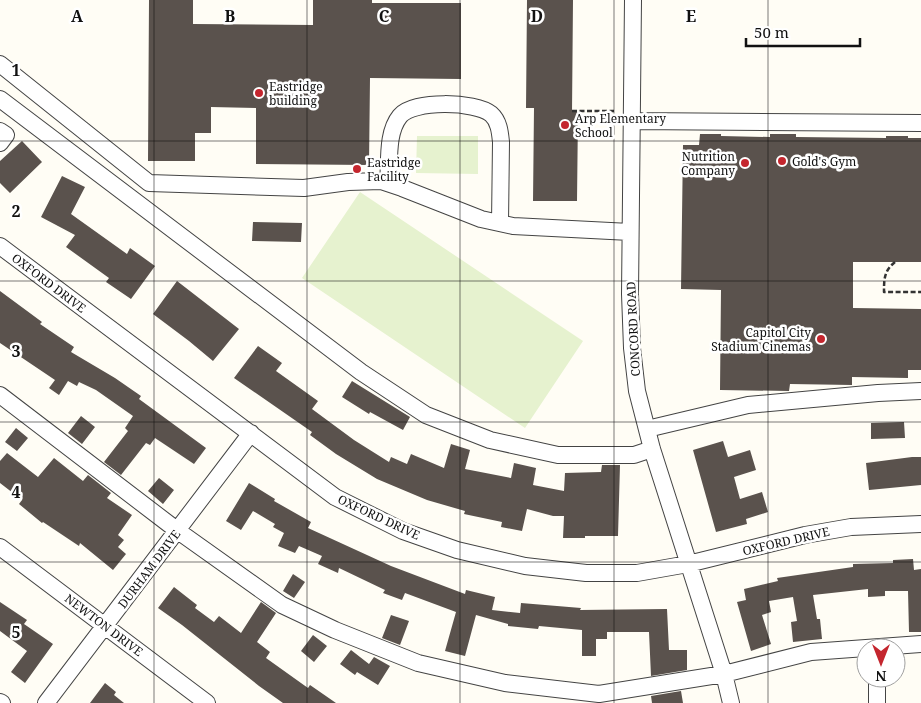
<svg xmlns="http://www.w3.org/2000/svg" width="921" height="703" font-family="'Noto Serif',serif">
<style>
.pitch{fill:#e6f2cf}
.building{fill:#5a524d}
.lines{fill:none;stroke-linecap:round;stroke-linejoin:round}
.minor-casing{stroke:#444;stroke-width:18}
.path{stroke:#333;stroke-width:2.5;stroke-dasharray:5 2.5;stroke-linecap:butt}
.minor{stroke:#fff;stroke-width:16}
.grid{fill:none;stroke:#111;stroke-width:1;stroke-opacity:0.55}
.poi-dot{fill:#c4262e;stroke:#fff;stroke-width:2}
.labels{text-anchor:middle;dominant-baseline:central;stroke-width:5;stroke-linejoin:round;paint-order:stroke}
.poi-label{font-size:12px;fill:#111;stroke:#fff;text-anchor:start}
.street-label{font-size:12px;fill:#111;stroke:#fff}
.grid-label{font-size:16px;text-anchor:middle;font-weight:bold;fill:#111;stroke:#fff;stroke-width:5;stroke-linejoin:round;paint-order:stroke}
</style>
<rect width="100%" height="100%" fill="#fffdf5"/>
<path class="pitch" d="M417,136h61v38l-62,-1z
M360,192l223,149 -58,87 -223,-150z"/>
<path class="building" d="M149,0h44v24l120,1v-25h59v3h89v76l-91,-1 -1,87 -113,-1v-56l-45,-1v26h-16v28h-47z
M527,0h46l-1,112h6l-1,89h-44l1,-93h-8z
M700,134h21v2l49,1v-3h26v3l90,1v-2h22v2h13v124h-68v46l68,1v61h-13v8l-56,-1v8l-62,-1 -1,7 -69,-1 1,-100 -40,-1 2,-144h16z
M22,141l20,21 -32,31 -10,-10v-22z
M62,176l23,11 -14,27 56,40 3,-6 25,18 -24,33 -25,-17 3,-4 -43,-31 9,-12 -34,-18z
M253,222l49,1 -1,19 -49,-1z
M177,281l62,48 -26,32 -24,-20 -36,-27z
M0,291l42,31 -2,2 34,23 -3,5 44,26 26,18 -2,3 67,49 -12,16 -39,-26 -5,7 -4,-2 -25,32 -17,-13 24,-31 -3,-3 8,-12 -37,-26 -17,-8 -2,4 -9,-5 -9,14 -10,-7 6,-8 -55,-37z
M258,346l24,17 -6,8 42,30 -6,8 42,31 35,22 2,-5 16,7 4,-10 33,14 7,-24 19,6 -5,19 46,9 3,-15 22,5 -3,17 31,6 1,-18 36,-1 1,-7h18l-2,71h-33v2h-22l1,-22h-11l-26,-7 -5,22 -21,-4 1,-5 -38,-8 1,-3 -38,-11 -50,-21 -41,-25 -26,-19 2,-3 -78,-54z
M352,381l58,36 -7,13 -33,-18 -1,2 -27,-17z
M81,416l14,11 -13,17 -14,-11z
M904,422l1,16 -34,1v-16z
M16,428l12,10 -11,13 -12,-9z
M723,441l5,16 22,-7 6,20 -22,7 6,22 22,-7 6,20 -22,7 1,5 -31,8 -23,-82z
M7,453l31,24 16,-19 29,23 5,-6 23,18 -4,5 25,17 -14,20 6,5 -6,7 8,7 -13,16 -33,-27 -1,3 -36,-24 -1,1 -23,-19 3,-4 -22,-17v-22z
M912,457h9v28l-52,5 -3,-27z
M159,478l15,12 -11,14 -15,-13z
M249,483l26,16 -1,2 37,21 -3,6 83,38 74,28 1,-4 29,7 -3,13 28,3 1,-10 60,5 -1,2 87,-1 2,41h18v20l-36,6 -2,-44h-42v7h-11v17h-14v-26l-43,-4 -1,3 -30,-3v-2l-32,-9 -11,41 -20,-5 11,-39 -51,-19 -3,7 -19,-7 2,-3 -46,-22 -1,5 -20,-9 4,-8 -23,-10 -4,7 -17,-7 6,-13 -11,-6 2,-3 -22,-13 -12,19 -15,-9z
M913,559l1,11 7,-1v63h-12l-1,-41h-23v5l-17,1v-8l-55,6 4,24h3l2,20 -29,3 -2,-20 6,-1 -4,-24 -24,4 2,11 -9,3 9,29 -20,7 -14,-49 9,-2 -2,-11 34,-8 -1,-3 76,-11v-3l40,-1v-3z
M293,574l12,8 -11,16 -11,-7z
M174,587l23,18 -2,3 19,14 5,-6 22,17 20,-31 15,11 -19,29 13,10 -4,6 42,30 2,-3 26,18h-53l-24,-17 -77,-61 -24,-17z
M0,602l27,18 -3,4 29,20 -28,39 -14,-11 16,-21 -27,-20z
M391,615l18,6 -9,24 -18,-7z
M313,635l14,11 -13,16 -13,-11z
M351,650l18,14 5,-7 16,9 -12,19 -21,-13 -2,3 -15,-11z
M105,683l11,9 -2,3 10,8h-34z
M681,691l2,12h-31l-1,-7z"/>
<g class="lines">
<g class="minor-casing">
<path id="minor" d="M633,0l-3,294 2,54 5,43 15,58 72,225 7,29
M0,64l149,119 155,5 44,-6 33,-1 21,7 79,31 32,7 117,6
M0,99l361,273 65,43 64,25 68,15h76l18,-6
M632,121l289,2
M0,131l6,4 -6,8
M388,183c2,-20 -2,-50 12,-67 13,-16 75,-15 91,-2 8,7 9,18 10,28l-1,81
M0,246l335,251 68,34 54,19 68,16 61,7h51l51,-9 117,-29 46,-8 70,-3
M0,395l178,136 104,74 53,25 83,33 87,20 94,11 125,-20 87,-22 110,-8
M647,429l101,-24 130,-12 43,-2
M0,547l207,156
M0,702l2,1
M46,703l205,-270
M877,703v-25"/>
</g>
<path class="path" d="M572,111h42
M895,262c-11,9 -11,17 -11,30h37"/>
<use href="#minor" class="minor"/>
</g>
<path class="grid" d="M154,0v703M307,0v703M460,0v703M614,0v703M768,0v703M0,141h921M0,281h921M0,422h921M0,562h921"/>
<g class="poi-dot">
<circle cx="259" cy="93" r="5"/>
<circle cx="565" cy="125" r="5"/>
<circle cx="782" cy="161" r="5"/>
<circle cx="745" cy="163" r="5"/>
<circle cx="357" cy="169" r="5"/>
<circle cx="821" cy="339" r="5"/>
</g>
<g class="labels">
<g class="poi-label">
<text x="269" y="86">Eastridge<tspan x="269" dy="14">building</tspan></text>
<text x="575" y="118">Arp Elementary<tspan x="575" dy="14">School</tspan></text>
<text x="735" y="156" text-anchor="end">Nutrition<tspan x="735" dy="14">Company</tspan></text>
<text x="792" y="161">Gold's Gym</text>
<text x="367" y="162">Eastridge<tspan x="367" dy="14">Facility</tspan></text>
<text x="811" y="332" text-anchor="end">Capitol City<tspan x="811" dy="14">Stadium Cinemas</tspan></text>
</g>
<g class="street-label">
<text transform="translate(49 283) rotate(37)">OXFORD DRIVE</text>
<text transform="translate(633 329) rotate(-93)">CONCORD ROAD</text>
<text transform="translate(379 517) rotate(25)">OXFORD DRIVE</text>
<text transform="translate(786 541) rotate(-13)">OXFORD DRIVE</text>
<text transform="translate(149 569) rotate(-53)">DURHAM DRIVE</text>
<text transform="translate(104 625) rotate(37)">NEWTON DRIVE</text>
</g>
</g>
<g class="grid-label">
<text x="77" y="22">A</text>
<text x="230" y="22">B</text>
<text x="384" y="22">C</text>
<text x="537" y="22">D</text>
<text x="691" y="22">E</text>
<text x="16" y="76">1</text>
<text x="16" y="217">2</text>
<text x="16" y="357">3</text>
<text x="16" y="498">4</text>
<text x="16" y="638">5</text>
</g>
<g transform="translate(881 663) rotate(180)"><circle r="24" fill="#ffffff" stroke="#a0a0a0"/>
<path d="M0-4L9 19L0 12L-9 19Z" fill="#c4262e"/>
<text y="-8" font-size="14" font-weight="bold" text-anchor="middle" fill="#111111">N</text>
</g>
<path d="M746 38v8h114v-8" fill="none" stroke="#111111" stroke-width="2.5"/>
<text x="754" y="38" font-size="15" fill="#111111" stroke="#ffffff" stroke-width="4" paint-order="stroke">50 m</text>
</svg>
